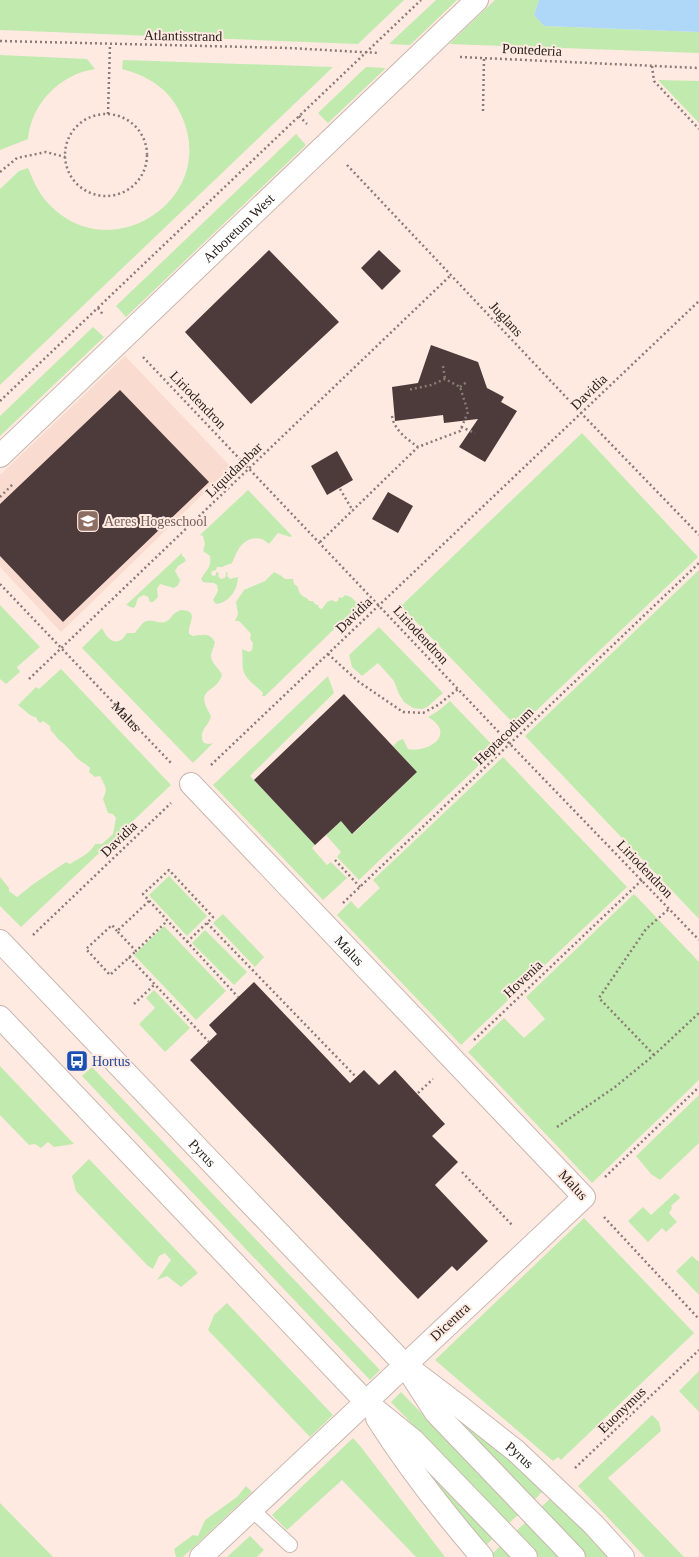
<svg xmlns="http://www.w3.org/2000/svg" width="699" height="1557" font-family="Georgia,serif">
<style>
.built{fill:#f9dccf}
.green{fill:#c0eaae}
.water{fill:#aed7f8}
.building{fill:#4d3a3a}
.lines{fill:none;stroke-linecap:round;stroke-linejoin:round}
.lane-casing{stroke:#cab6ad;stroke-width:16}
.street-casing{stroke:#cab6ad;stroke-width:24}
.secondary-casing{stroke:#cab6ad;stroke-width:24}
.path{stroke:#897c76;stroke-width:2.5;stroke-dasharray:2 3;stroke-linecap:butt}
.lane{stroke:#fff;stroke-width:14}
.street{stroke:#fff;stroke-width:22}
.secondary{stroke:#fff;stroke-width:22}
.labels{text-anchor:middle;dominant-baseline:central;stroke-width:4;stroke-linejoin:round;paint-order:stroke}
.street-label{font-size:14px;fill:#28211e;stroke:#ffeae1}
.education-label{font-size:14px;fill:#785e54;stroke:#ffeae1;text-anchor:start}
.transit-label{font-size:14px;fill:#164399;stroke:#ffeae1;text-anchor:start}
</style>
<rect width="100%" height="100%" fill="#ffeae1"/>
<path class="built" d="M125,356l106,111 -170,165 -61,-65v-92z"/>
<path class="green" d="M0,0h404l-46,44 -358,-14z
M436,0h21l-47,45 -21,-1z
M495,0h44l-5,15 10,11 155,6v21l-250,-9z
M0,55l87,4 8,10c-35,5 -64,35 -67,70l-28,11z
M123,60l210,7 -333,318v-196l19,-18 9,-3c5,12 10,24 19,34 60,68 170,0 136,-83 -12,-29 -32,-42 -61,-50z
M366,67l20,1 -58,55 -10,-10z
M658,80l41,1v42z
M296,134l10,11 -180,172 -10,-11z
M93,327l11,10 -104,99v-20z
M582,433l116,124 -180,171 -117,-122z
M248,490l44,46 -2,1 -12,-4 -9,11c-10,-10 -24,-6 -31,6 -3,5 -4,10 -7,14h-2l-7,3h-5l-1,3 -4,1 -1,3 2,2 3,-1v-3l3,1 -1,3 3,3 4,-1 1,-4 -1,-1 3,-1 -1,4 3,3 8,-2c0,12 -9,26 -22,27l-3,-4 5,-9 -1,-6 -3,-2 -11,-1 -2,-3c5,-9 11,-11 9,-23l-7,-5 2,-7 -2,-8 -3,-1z
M182,553v3l2,1 2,4 -8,5 -3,5 5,9 -2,5 -4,3 -14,-4 -3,5 1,8 -5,5h-3l-2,-5 -4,-2 -6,3 -3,9 -2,1 -7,-3z
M699,570v349l-174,-183z
M274,572l6,3 5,4h8l1,5 4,3c0,5 4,10 9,11l2,3h4l2,3 3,1 1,3 3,1 5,-7 5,-2 3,2 3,-1 1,-4 3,1 3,-3 6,2 8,8 -94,91h-3l1,-3c-7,-8 -18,-13 -20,-24 -1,-6 0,-13 -1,-20l7,3 3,-2 1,-7 -3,-4 1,-5c-4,-5 -8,-9 -12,-13h-4l3,-7 -2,-12 8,-12 21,-9z
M0,605l40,42 -23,20 3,5 -14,12 -6,-5z
M181,610c20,1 6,13 8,24l4,2c10,-1 16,-4 22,6 -1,5 -3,8 -4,13 -1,7 8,13 11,20 -6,20 -29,11 -11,41 -2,11 -14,14 -7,27l5,1 4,-1 -20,20 -111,-115 20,-20c6,13 16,20 25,5h8c2,-3 5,-7 8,-10 8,-7 16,3 24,-2 5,-3 5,-8 14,-11z
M379,627l64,66 -16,14 -5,2 -9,-1 -9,-6 -5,-8 -5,-13 -16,-18 -16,13 -10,-9 -3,-12z
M61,669l110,116 -150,142 -21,-21v-29l9,11v3l8,6 15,-12 34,-23 4,2c9,-6 20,-10 25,-20h7l11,-10 3,-16 -3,-4 -5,-1 -5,-14 3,-8 -1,-5 -5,-10 -5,1 -6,-5 1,-4c-5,-5 -11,-7 -15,-12 -5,-6 -9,-11 -16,-16 -3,-3 -4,-6 -8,-9l-1,-5 -7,-5 -3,2 -3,-3v-2l-7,-3 -12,-10 18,-18 3,2z
M328,676l6,17 -84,83 65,69 -3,3 15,17 4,-3 16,16 -24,22 -110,-115z
M450,701l46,48 -137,131 -22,-23 4,-5 -15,-17 15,-14 12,13 64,-62 -24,-26 5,-5 5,-2 5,10c21,4 49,-15 20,-32l10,-6z
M503,757l124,130 -166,158 -124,-130 14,-14 7,8 22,-21 -7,-8z
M169,876l38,40 -20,20 -38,-41z
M634,894l65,68v118l-107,103 -124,-131 36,-34 20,20 21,-19 -19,-22z
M223,914l41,43 -9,10 -42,-44z
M164,926l62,65 -30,29 -62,-65z
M205,930l42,42 -13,13 -42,-42z
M154,990l36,38 -25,24 -26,-28 16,-16 -9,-10z
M0,1066l74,78 -20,3 -6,-5 -7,6 -6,-4 -6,1 -29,-30z
M92,1067l288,303 -10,10 -288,-304z
M699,1095v48l-39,37 -9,-6 -15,-18z
M89,1159l109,114 -17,14 -14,-11 -10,4 14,-20 -6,-7 -6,3 -6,13 -5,-3 -72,-75 -4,-15z
M675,1193l4,3 1,2 -9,8 1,2 -3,5 8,9 -11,10 -4,-4 -14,14 -20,-21 15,-14 8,8z
M584,1218l110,115 -133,127 -3,-3 -5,4 -118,-101z
M692,1256l7,6v33l-23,-24z
M227,1303l106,112 -23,22 -102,-107 6,-15z
M699,1371v41l-20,-21z
M425,1389l72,59 47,42 -12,12z
M401,1392l118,122 -11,10 -117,-122z
M652,1415l7,7 2,9 -53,47 76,79h-39l-67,-71z
M388,1425l107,111 -12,13z
M353,1438l8,9 84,110h-29l-74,-77 -55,50 -15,-15z
M246,1486l6,6 -69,65h-7l-2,-8 19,-14 5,1 7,-16 32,-23z
M552,1497l57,60h-25l-45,-48z
M0,1503l53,54h-53z
M526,1522l33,35h-20l-24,-25z
M250,1536l14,14 -7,7h-30z
M502,1544l12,13h-25z"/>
<path class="water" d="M539,0h160v32l-155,-6 -10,-11z"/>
<path class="building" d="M269,250l70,72 -88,82 -66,-72z
M379,250l22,21 -19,19 -21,-22z
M431,345l47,17 9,26 17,9 -3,5 16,9 -32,51 -26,-15 19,-28 -34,4 -1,-8 -48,6 -3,-34 26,-4z
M120,390l89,92 -146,140 -63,-66v-52z
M337,451l16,29 -26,15 -16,-29z
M388,492l25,14 -15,27 -26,-14z
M344,694l73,78 -65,62 -11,-13 -26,24 -61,-65z
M254,982l96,101 14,-13 15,15 16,-15 50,54 -13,12 26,26 -23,23 53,56 -31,30 -5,-5 -34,33 -228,-239 27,-26 -8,-9z"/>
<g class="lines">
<g class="lane-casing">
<path id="lane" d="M251,1509l39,36"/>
</g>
<g class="street-casing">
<g id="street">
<path id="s2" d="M0,456l477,-456"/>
<path id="s3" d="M191,784l393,413 -383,360"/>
<path d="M0,1017l366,385 47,38 113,117"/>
<path d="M377,1418c31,49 67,95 105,139"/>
</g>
</g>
<g class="secondary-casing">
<g id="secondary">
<path id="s4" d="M0,941l405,424 54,41 57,45 78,74 29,32"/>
<path d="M412,1376l24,37 138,144"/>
</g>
</g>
<g class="path">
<path d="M0,41l289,7 90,5"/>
<path d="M460,57l239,11"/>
<path d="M652,66l2,15 45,48"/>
<path d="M483,111l1,-53"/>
<path d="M108,114l2,-70"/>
<circle cx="106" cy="155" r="41"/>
<path d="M299,116l8,8"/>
<path d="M347,165l234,248 118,122"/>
<path d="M0,172l17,-14 29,-6 19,5"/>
<path d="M98,308l6,8"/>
<path d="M143,357l367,387 189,196"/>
<path d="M443,366l2,13"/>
<path d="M460,387l8,-6"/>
<path d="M0,401l421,-401"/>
<path d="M392,416c2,14 15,23 26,31"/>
<path d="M461,427l14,6"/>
<path d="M340,489l13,22"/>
<path d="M0,497l14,-14"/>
<path d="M320,542l98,-95 42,-16 8,-19 -8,-25 -15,-8 -14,6 -23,5"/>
<path id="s1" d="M0,584l172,180"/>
<path d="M328,654l31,28 44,30 20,1 15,-8 20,-16"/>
<path d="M29,679l422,-404"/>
<path d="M211,765l488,-464"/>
<path d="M335,860l25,27"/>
<path d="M149,901l-32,30 19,20 31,-30"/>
<path d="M343,903l356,-340"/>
<path d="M207,923l149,154"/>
<path d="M117,931l-5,-6 -26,24 24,26 26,-24"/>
<path d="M33,935l138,-132"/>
<path d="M187,942l26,-25 -44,-47 -26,24 95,103"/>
<path d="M129,957l80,85"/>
<path d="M134,1004l21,-20"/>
<path d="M474,1040l168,-160"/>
<path d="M654,1055l-55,-57 47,-69 23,-20"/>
<path d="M418,1093l15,-14"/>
<path d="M557,1127l58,-40 39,-32 45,-42"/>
<path d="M462,1172l50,53"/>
<path d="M605,1177l94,-90"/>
<path d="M604,1217l95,102"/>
<path d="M575,1468l124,-118"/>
</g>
<use href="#lane" class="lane"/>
<use href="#street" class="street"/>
<use href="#secondary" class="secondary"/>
</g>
<defs>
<g id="university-square" transform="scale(1.15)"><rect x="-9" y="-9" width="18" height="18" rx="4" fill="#8d6e63" stroke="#ffeae1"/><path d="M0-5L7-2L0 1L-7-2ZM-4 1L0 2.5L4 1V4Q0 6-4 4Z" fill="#fff"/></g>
<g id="bus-square" transform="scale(1.15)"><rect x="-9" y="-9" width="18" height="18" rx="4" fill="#1a4fb4" stroke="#ffeae1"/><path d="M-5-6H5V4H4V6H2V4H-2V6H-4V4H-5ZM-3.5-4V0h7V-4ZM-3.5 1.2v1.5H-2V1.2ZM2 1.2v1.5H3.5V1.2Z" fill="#fff"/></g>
</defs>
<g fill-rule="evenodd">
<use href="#university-square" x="88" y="521"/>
<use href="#bus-square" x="77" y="1061"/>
</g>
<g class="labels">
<g class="street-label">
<text transform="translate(183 36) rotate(1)">Atlantisstrand</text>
<text transform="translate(532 50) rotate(3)">Pontederia</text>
<text stroke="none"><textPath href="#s2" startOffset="330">Arboretum West</textPath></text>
<text transform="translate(506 319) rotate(47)">Juglans</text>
<text transform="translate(589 392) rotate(-44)">Davidia</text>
<text transform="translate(198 400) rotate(46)">Liriodendron</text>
<text transform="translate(234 470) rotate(-44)">Liquidambar</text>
<text transform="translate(354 615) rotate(-44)">Davidia</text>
<text transform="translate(421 635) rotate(47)">Liriodendron</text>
<text stroke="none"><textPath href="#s1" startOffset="183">Malus</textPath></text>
<text transform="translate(504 736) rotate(-44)">Heptacodium</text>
<text transform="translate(119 839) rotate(-44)">Davidia</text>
<text transform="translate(645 869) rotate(46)">Liriodendron</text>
<text stroke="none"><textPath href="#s3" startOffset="230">Malus</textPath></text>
<text transform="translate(523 979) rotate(-43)">Hovenia</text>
<text stroke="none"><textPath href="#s4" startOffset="293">Pyrus</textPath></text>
<text transform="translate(573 1185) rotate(47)">Malus</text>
<text transform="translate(450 1322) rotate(-43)">Dicentra</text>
<text transform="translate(622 1410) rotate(-44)">Euonymus</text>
<text stroke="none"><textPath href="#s4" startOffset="732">Pyrus</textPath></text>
</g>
<g class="education-label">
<text x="104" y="521">Aeres Hogeschool</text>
</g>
<g class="transit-label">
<text x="92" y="1061">Hortus</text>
</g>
</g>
</svg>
